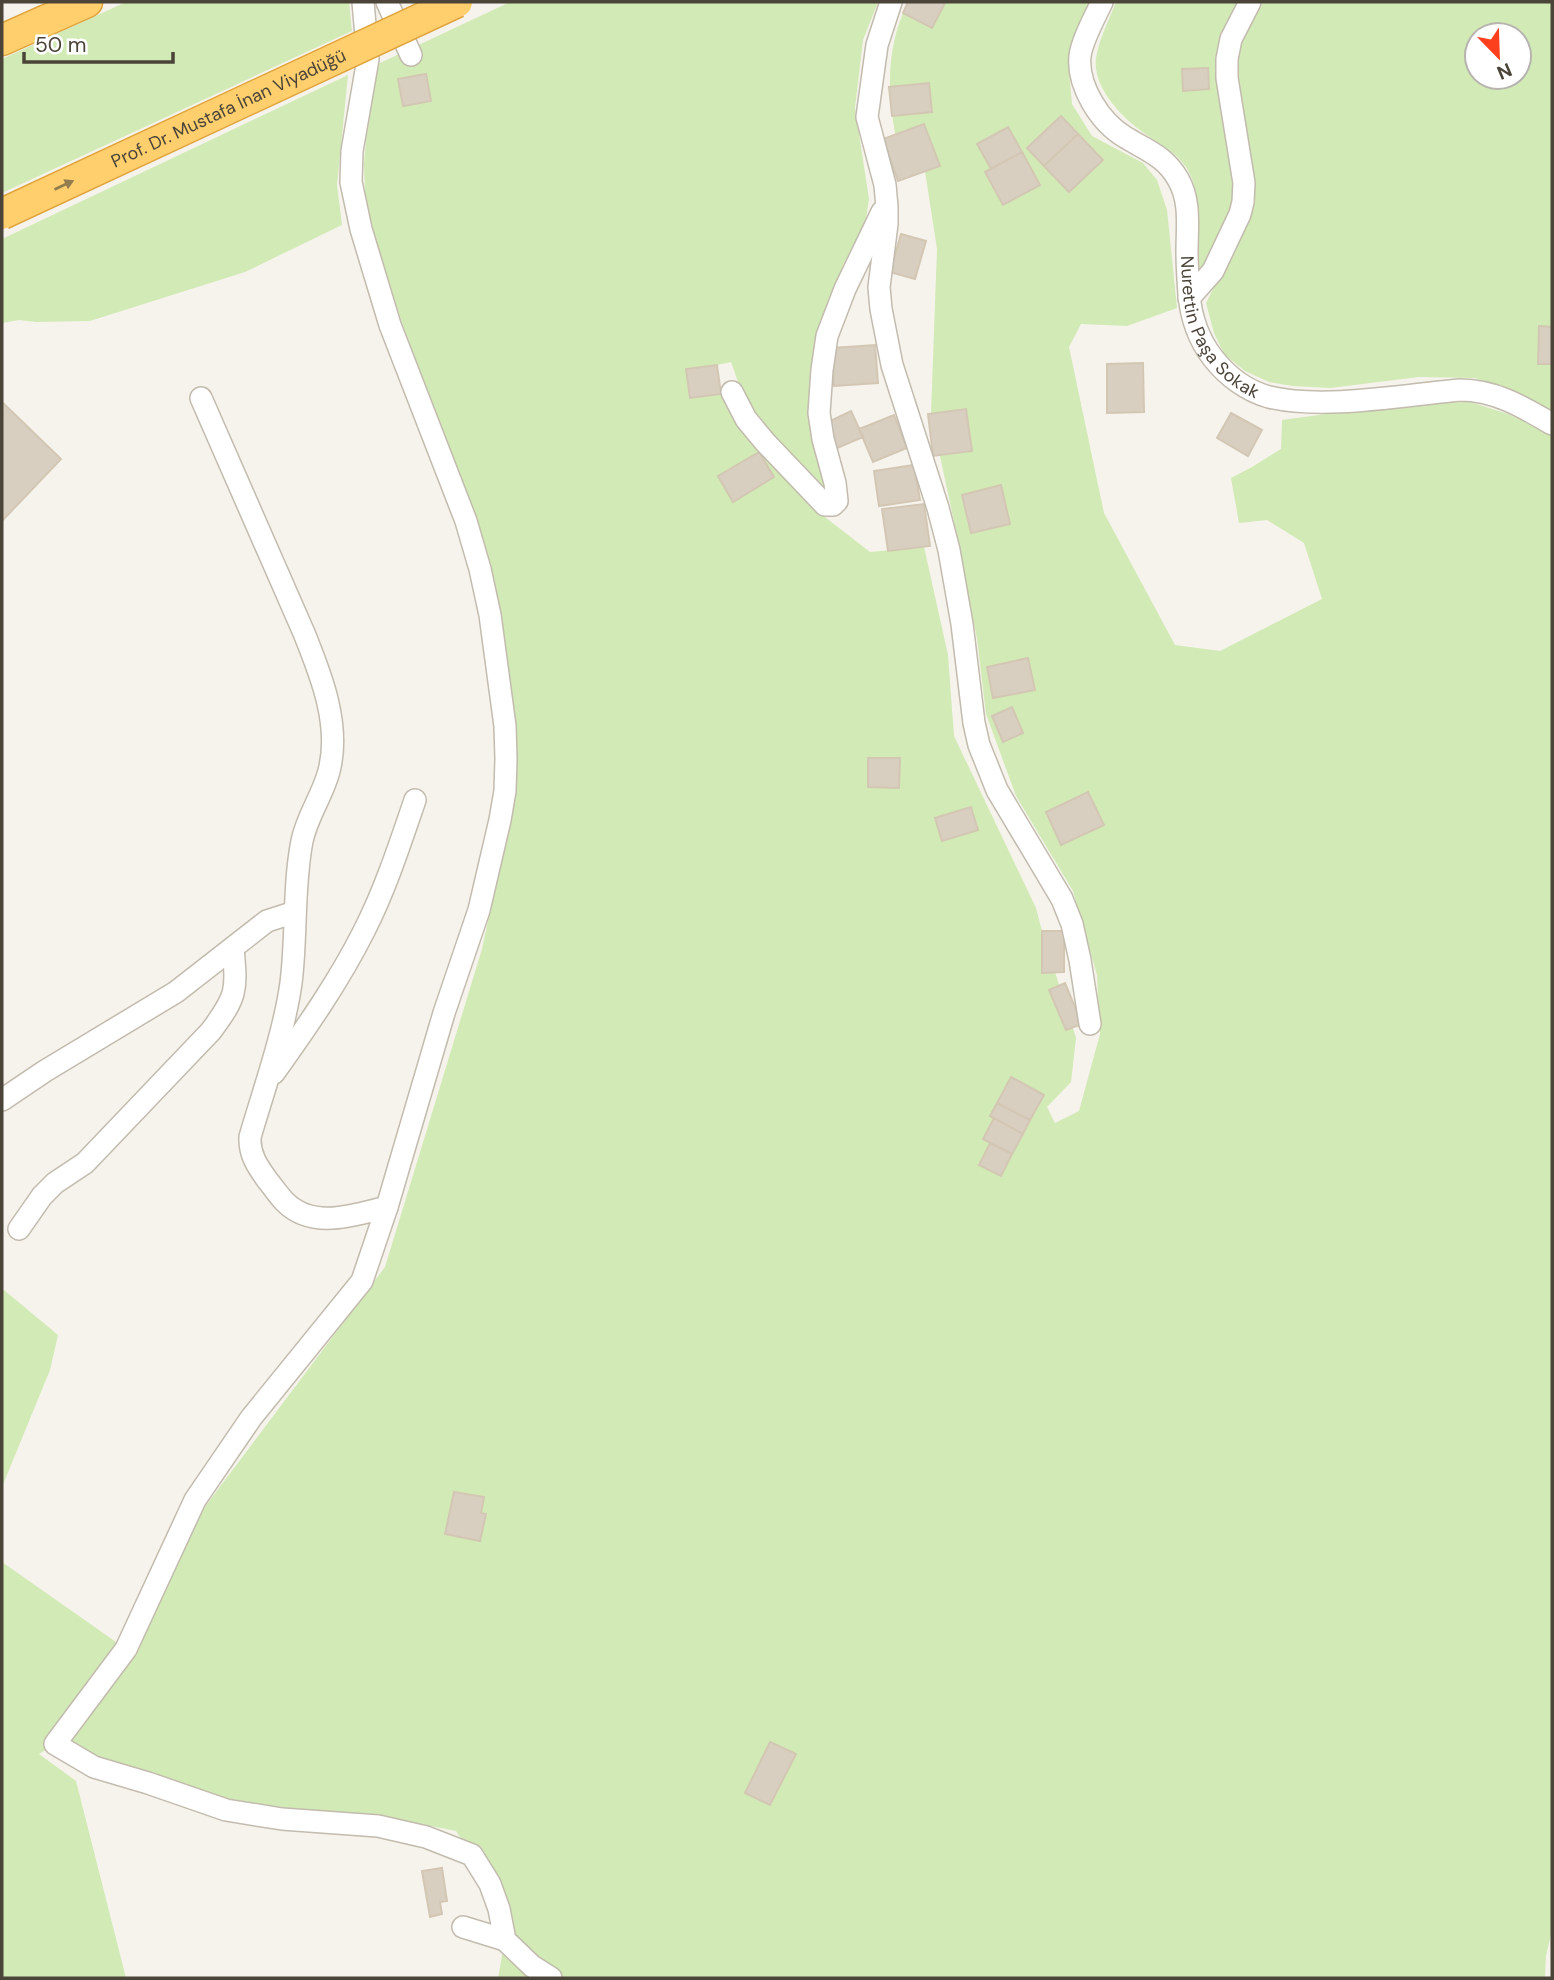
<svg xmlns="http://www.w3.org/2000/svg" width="1554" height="1980" font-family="'DM Sans',sans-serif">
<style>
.green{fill:#d2eab5;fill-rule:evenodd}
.building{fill:#d8cfc1;stroke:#d3c7b4;stroke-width:2}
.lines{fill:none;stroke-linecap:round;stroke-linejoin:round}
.minor-casing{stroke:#c2bbae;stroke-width:24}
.highway-casing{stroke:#e0a43c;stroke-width:33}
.minor{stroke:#fff;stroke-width:21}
.highway{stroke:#ffcf6e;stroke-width:30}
.highway-bridge-casing{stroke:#e0a43c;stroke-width:33;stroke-linecap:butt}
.highway-bridge{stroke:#ffcf6e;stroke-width:30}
.oneway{fill:#937c4e}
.labels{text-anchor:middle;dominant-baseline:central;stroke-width:6;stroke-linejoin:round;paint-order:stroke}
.street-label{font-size:18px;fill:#4b4439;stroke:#fff}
</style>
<rect width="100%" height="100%" fill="#f6f3ec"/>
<path class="green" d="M126,2h223l3,29 -350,162v-134z
M510,2h368l-15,38 -8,68 14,91 -4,26 -22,40 -14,41 -1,179 -2,7 -50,-46 -33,-50 -12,-34 -14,3 4,29 22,32 78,88 49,38 54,-5 24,108 6,81 82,172 6,23 34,107 -5,44 -24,25 8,16 24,-12 21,-77 -3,-59 -24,-84 -57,-95 -30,-82 -9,-75 -18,-94 -28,-131 6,-165 -14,-91 -27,-19c-9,-48 -10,-93 12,-137h182l-20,44 -1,24 3,34 20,32 51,27 14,17 10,30 10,98 -50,18 -46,-2 -12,23 35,166 71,132 45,6 102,-52 -18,-56 -37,-23 -28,3 -8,-45 21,-11 29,-18 1,-29 118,-16 70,-2 38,12 44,21v1495l-6,26 -1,22h-1047l7,-38 -33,-85 -16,-24 -85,-17 -72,-4 -87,-14 -94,-27 -49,-28 111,-184 24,-49 181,-241 97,-318 31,-147 3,-52 -6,-71 -14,-86 -40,-125 -55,-148 -26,-83 -10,-44 -1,-29 2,-23 12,-77z
M1116,2h122l-13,27 11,172 -24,56 -9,9 -4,2 -4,-6c2,-30 9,-67 -9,-95 -10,-15 -28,-24 -42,-34 -22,-15 -52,-46 -48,-75 3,-19 13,-38 20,-56z
M1264,2h288v408l-77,-32 -56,-1 -89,11 -37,-2 -24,-4 -24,-11 -21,-17 -10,-21 -8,-30 39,-77 -11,-139 4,-39 9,-22zM1477,35h42v42h-42z
M348,75l-11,110 5,40 -97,47 -155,49 -54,1 -17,-2 -17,3v-84z
M4,1290l54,45 -8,35 -48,117v-194z
M2,1562l124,87 -71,95 -16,10 37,27 50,197h-124z"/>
<path class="building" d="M908,2h33l4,1 -13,25 -29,-15z
M1208,68l1,21 -26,2 -1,-22z
M426,74l5,27 -28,5 -5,-27z
M929,83l3,29 -40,4 -3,-29z
M1061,116l17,18 -34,32 -17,-18z
M924,124l16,42 -42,15 -15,-42z
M1008,127l14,25 -31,17 -14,-25z
M1078,134l25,26 -34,32 -25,-26z
M1022,152l18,33 -37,20 -18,-33z
M901,234l25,7 -11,38 -25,-7z
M1539,326l13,1v37h-14z
M875,345l3,38 -44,3 -2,-38z
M1143,363l1,49 -37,1v-49z
M717,365l4,29 -31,4 -4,-29z
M2,402l59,57 -59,62z
M966,409l6,42 -39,5 -5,-42z
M851,411l12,26 -28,12 -11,-25z
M1231,413l31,17 -14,26 -31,-18z
M894,415l13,33 -34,14 -14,-33z
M759,452l15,25 -41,25 -15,-26z
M914,465l6,35 -41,6 -5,-35z
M1001,485l9,39 -39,9 -9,-38z
M924,504l6,42 -42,5 -6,-42z
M1028,658l7,32 -42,8 -6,-31z
M1012,707l11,26 -20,9 -11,-26z
M868,758h32l-1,30 -31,-1z
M1088,792l16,33 -43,20 -15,-33z
M971,807l7,23 -36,11 -7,-23z
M1042,931h22v41l-22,1z
M1065,983l17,41 -16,6 -17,-40z
M1011,1077l33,18 -14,25 -33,-17z
M997,1103l33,17 -7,14 -33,-18z
M994,1118l29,16 -11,20 -29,-15z
M990,1143l22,11 -11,22 -22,-11z
M454,1492l30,5 -3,16 5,1 -6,27 -35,-7z
M770,1742l26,12 -26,51 -25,-12z
M442,1868l5,33 -7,1 2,12 -12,3 -8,-46z"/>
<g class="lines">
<g class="minor-casing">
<g id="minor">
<path d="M387,2l24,53"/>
<path d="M891,2l-14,43 -10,72 18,68 2,22v17l-8,63 2,22 11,56 46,143 11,42 13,74 12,99 5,22 18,45 65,109 10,25 8,36 10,64"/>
<path id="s1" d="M1102,2c-7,15 -20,38 -22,54 -3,30 20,66 45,81 21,13 40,19 53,42 13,22 9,48 9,73 0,14 1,28 2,42 2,24 10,46 24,64 14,18 34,33 56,39 55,13 134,-2 191,-7 35,0 63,17 92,34"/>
<path d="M1189,298l24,-27 27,-57 3,-12 1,-19 -17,-105v-19l4,-20 19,-37"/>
<path d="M732,392l14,27 19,23 60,63h8l4,-4 -2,-18 -12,-44 -4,-26 3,-43 5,-34 18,-47 37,-77"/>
<path d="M201,398l103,235c17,42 37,92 25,138 -6,24 -22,45 -27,70 -9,46 -5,95 -11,142 -7,50 -27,106 -41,154 -1,18 8,30 18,44 6,7 11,15 17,21 28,28 69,13 102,5l57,-194 35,-103 21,-90 5,-29 1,-32 -1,-33 -15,-111 -10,-46 -14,-48 -76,-196 -29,-96 -10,-47 1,-31 16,-92 -5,-57"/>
<path d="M274,1073c32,-45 65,-92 90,-142 21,-41 36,-87 51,-131"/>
<path d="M2,1100l43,-29 131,-79 91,-71 28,-9"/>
<path d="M387,1207l-25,74 -111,137 -56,82 -69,149 -71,95 39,23 54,16 78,27 56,9 96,7 48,11 46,18 18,29 9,25 6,31 27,26 19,12"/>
<path d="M19,1229l23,-33 13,-13 30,-20 126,-132c26,-35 26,-40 22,-83"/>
<path d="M463,1927l42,13"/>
</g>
</g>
<g class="highway-casing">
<path id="highway" d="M2,40l85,-38"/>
</g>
<use href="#minor" class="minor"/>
<use href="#highway" class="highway"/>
<g class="highway-bridge-casing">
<g id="highway-bridge">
<path id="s2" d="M2,214l455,-212"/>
</g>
</g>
<use href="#highway-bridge" class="highway-bridge"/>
</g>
<defs><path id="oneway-solid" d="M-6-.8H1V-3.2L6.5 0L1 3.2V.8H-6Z" transform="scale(1.75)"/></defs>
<use class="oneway" href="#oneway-solid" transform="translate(64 185) rotate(-25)"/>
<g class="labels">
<g class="street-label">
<text stroke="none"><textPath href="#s2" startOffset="250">Prof. Dr. Mustafa İnan Viyadüğü</textPath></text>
<text stroke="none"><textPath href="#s1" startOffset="385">Nurettin Paşa Sokak</textPath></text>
</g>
</g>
<rect width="1554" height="1980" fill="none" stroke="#4b4439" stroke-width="7"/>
<g transform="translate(1498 56) rotate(157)"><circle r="33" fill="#ffffff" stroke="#b7b4b0" stroke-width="2"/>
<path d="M0-5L12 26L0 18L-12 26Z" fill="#fc3f1d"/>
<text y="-10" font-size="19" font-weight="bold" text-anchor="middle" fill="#4b4439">N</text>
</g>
<path d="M24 52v10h149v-10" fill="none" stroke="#4b4439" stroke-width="3.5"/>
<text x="35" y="52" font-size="21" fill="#4b4439" stroke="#ffffff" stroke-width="5" paint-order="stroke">50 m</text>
</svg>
